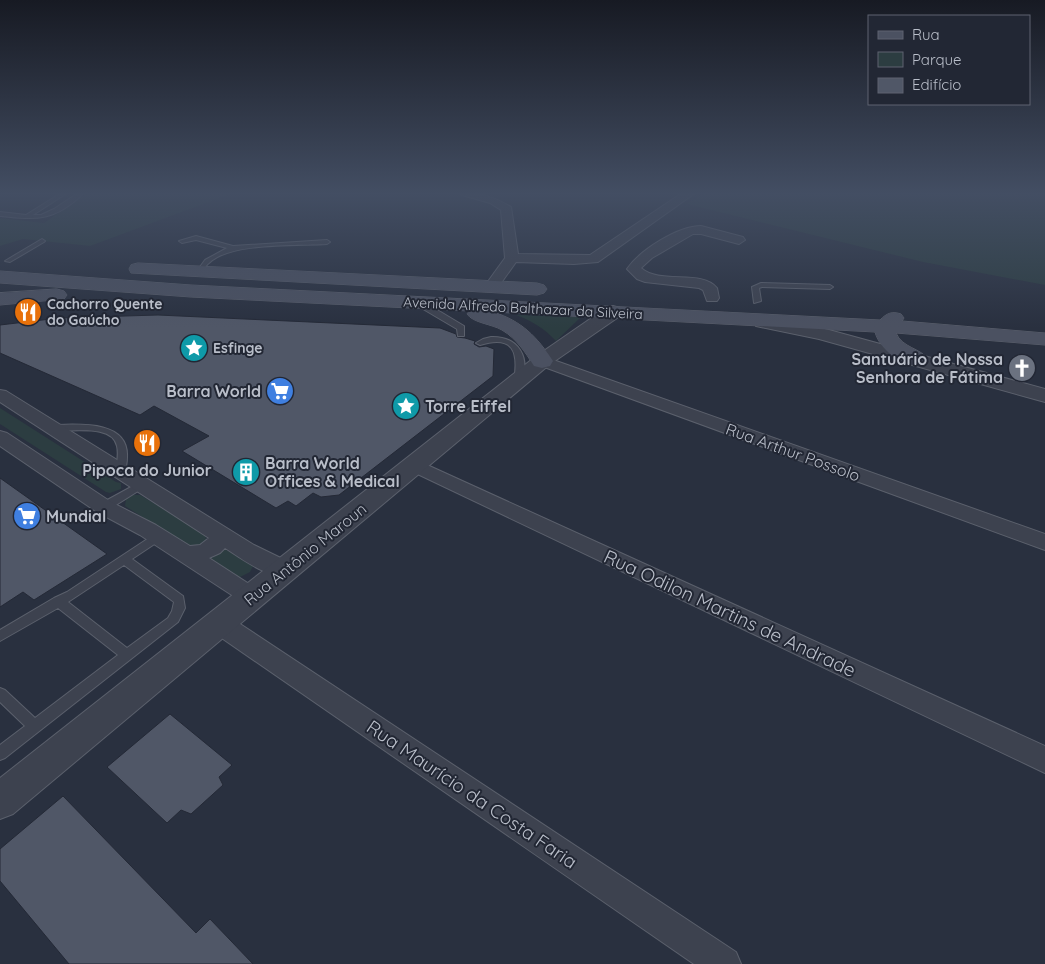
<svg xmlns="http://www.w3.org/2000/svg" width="1045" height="964" font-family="Quicksand,sans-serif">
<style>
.green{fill:#2c3d41}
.building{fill:#505767;stroke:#242936}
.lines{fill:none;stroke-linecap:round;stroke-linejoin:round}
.service-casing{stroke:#5b606c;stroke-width:2}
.minor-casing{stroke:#5b606c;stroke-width:2}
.tertiary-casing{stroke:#5b606c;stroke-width:2}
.secondary-casing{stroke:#5b606c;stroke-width:1}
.service{fill:#3d424f;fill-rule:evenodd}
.minor{fill:#3d424f;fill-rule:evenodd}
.tertiary{fill:#3d424f;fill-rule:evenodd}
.secondary{fill:#4b5161;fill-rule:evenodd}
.labels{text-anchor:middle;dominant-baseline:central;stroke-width:4;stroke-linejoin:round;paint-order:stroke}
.far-poi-label{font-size:14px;font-weight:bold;fill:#b9bec9;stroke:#222734;text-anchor:start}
.far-street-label{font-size:14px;fill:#b9bec9;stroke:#222734}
.poi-label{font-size:16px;font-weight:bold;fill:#b9bec9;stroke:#222734;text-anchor:start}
.street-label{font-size:16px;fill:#b9bec9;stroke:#222734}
.near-street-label{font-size:19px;fill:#b9bec9;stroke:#222734}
</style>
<rect width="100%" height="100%" fill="#29303f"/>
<path class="green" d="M87,193h146l-143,53 -67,-7 -23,7v-28l44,5z
M704,193h341v92l-122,-23 -236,-58z
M516,315l65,2 -25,24c-12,-13 -24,-20 -40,-26z
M0,408l116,74 5,1v6l-11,4 -4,-1 -106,-68z
M133,495h7l65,39 1,6 -4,5 -12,2 -65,-41 1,-7z
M225,549l28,17 -3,6 -12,6 -29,-18z"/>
<path class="building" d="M158,315l282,13 16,6 1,3 8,1 10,3 -1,3 5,3 7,-1 8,3 -1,27 -154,119 -18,2 -8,-4 -17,13 -8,-5 -12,7 -94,-57 27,-15 -55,-30 -14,9 -140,-62v-28l59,-7z
M0,478l107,76 -73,46 -11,-8 -23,15z
M170,714l62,51 -13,12 4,8 -32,29 -10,-4 -14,13 -60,-56z
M63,796l133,137 14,-14 43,45h-184l-69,-83v-32z"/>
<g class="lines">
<g class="service-casing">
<path id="service" d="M61,193h6l-34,22h8l13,-6 24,-16h6c-30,28 -45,27 -84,23v-4l26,3z
M196,236l37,10 94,-6 3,2 -3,2c-29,2 -97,-2 -118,19 -3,2 -5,6 -7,9l-2,1 -3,-2 8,-11 22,-12 -31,-8 -14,3 -3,-2z
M42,239l3,2 -1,1 -34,20 -5,-1z
M761,283l69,2 3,2 -3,2 -68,-2 -3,1 2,13 -7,2 -2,-16z
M418,302h6l40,24v10h-6l-1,-7 -39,-23z
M491,337c28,-1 40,21 30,46h-6l-1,-2c5,-30 -1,-46 -34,-36l-4,-2 7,-4z
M56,425c25,-1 73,-4 71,32 0,5 -1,11 -3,15l-3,1 -5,-3c1,-8 3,-16 1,-24 -5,-23 -48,-13 -64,-16l-2,-2z
M142,481l4,1 1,2 -1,2 -38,24h-8l-1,-3 1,-3z
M158,532l4,1 1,3 -1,3 -30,20 51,37 2,12 -7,14 -173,136 -5,2v-15l25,-19 -25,-24v-14l5,2 30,28 83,-63 -60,-47 -58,33v-11l54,-32 13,-6zM124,565l50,37 -2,9 -4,7 -41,30 -59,-46z"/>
</g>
<g class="minor-casing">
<path id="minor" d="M460,193c19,-1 35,4 51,14l7,47 72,1 92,-62h13l-97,69 -24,2 -58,-2 -20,28 -5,1 -7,-4 21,-29 -4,-48 -11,-7 -28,-8z
M701,226l42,11 2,3 -6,4 -38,-10h-8l-41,24 -11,10c19,17 61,1 76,20l2,10 -2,3h-10l-4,-11 -4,-2 -54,-6 -8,-3 -10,-10c13,-19 51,-43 74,-43z
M542,356l503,178v16l-509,-186 -2,-3 2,-3z
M0,390l6,1 248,154 39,19 3,6 -3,6c-20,6 -51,-17 -68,-28l-5,5 -11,5 51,33 4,6 -4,6 -8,3 -8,-3 -104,-68 -43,-23 -97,-66v-15l7,2 104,69 45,23 34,21 10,-1 9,-7 -209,-136z
M414,459l631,287v27l-638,-304 -3,-4 3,-4z
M219,613l9,3 508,336 5,12h-47l-484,-334 -3,-7 3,-7z"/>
</g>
<g class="tertiary-casing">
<path id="tertiary" d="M613,306l7,2 2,4 -2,4 -71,49 -536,449 -13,5v-41l535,-421 71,-49z
M763,316l66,14 216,59v13l-226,-63 -63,-13 -2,-4 2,-4z"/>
</g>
<g class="secondary-casing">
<path id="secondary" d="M138,263l399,20 7,2 3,4 -3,4 -7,2 -406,-22 -2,-4 2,-4z
M0,271l191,14 689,35c7,-7 12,-9 21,-6l3,4 -2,3 143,12v12l-149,-12c6,15 25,15 33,27l-3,5c-20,5 -46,-14 -51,-33l-382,-20c29,9 44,25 60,49l-3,5 -8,2 -8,-2c-9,-14 -17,-27 -32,-36 -10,-6 -29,-7 -35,-16l2,-3 -278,-14 -191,-14z
M57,289l7,2 3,4 -3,4 -64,6v-12z"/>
</g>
<use href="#service" class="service"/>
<use href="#minor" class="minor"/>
<use href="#tertiary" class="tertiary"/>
<use href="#secondary" class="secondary"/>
</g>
<linearGradient id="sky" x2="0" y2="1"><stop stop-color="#171a23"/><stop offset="0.59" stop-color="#434e63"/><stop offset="1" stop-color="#434e63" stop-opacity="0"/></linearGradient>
<rect width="1045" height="328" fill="url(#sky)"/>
<defs>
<g id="restaurant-disc" transform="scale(1.4375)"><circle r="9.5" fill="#e8710a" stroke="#222734"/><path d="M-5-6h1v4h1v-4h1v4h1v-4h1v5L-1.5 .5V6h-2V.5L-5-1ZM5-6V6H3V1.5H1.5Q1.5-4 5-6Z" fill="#fff"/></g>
<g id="sight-disc" transform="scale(1.4375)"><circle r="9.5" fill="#0f9aa8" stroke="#222734"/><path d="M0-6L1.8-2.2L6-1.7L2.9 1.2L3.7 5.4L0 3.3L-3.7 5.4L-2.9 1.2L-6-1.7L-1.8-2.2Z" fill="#fff"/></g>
<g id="church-disc" transform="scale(1.4375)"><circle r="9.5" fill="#6b7280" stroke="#222734"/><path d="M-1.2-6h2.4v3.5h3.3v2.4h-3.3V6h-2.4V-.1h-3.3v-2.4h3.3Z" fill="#fff"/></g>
<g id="supermarket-disc" transform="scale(1.4375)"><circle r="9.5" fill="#3f7fe0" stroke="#222734"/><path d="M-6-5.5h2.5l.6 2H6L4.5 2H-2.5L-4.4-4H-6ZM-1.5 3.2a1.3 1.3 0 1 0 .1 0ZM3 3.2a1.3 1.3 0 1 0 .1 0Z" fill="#fff"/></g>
<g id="building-disc" transform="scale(1.4375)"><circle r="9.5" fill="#0f9aa8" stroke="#222734"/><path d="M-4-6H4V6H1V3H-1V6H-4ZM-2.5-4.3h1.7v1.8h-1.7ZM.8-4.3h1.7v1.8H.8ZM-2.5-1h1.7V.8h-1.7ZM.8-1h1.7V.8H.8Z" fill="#fff"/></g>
</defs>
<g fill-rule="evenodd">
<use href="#restaurant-disc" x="28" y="312"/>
<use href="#sight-disc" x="194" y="348"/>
<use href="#church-disc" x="1022" y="368"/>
<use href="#supermarket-disc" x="280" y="391"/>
<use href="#sight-disc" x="406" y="406"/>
<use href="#restaurant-disc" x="147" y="443"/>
<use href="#building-disc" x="246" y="472"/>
<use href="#supermarket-disc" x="27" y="516"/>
</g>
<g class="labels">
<g class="far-poi-label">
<text x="47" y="304">Cachorro Quente<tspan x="47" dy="16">do Gaúcho</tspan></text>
<text x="213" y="348">Esfinge</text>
</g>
<g class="far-street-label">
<text transform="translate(523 308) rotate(3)">Avenida Alfredo Balthazar da Silveira</text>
</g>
<g class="poi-label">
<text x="1003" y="359" text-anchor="end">Santuário de Nossa<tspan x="1003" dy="18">Senhora de Fátima</tspan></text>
<text x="261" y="391" text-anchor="end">Barra World</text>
<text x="425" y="406">Torre Eiffel</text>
<text x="265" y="463">Barra World<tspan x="265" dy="18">Offices &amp; Medical</tspan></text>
<text x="147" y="470" text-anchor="middle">Pipoca do Junior</text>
<text x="46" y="516">Mundial</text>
</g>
<g class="street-label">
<text transform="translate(793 452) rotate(20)">Rua Arthur Possolo</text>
<text transform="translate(305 554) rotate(-39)">Rua Antônio Maroun</text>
</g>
<g class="near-street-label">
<text transform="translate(730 613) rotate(25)">Rua Odilon Martins de Andrade</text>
<text transform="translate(472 794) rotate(34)">Rua Maurício da Costa Faria</text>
</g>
</g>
<rect x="868" y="15" width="162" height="90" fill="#222734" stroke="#5e6370"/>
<rect x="878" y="31" width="25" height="8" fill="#4b5161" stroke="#5e6370"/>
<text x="912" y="40" font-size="15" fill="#b9bec9">Rua</text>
<rect x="878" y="52" width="25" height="15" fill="#2c3d41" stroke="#5e6370"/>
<text x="912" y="65" font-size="15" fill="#b9bec9">Parque</text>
<rect x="878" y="78" width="25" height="15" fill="#505767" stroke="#5e6370"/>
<text x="912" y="90" font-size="15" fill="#b9bec9">Edifício</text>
</svg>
